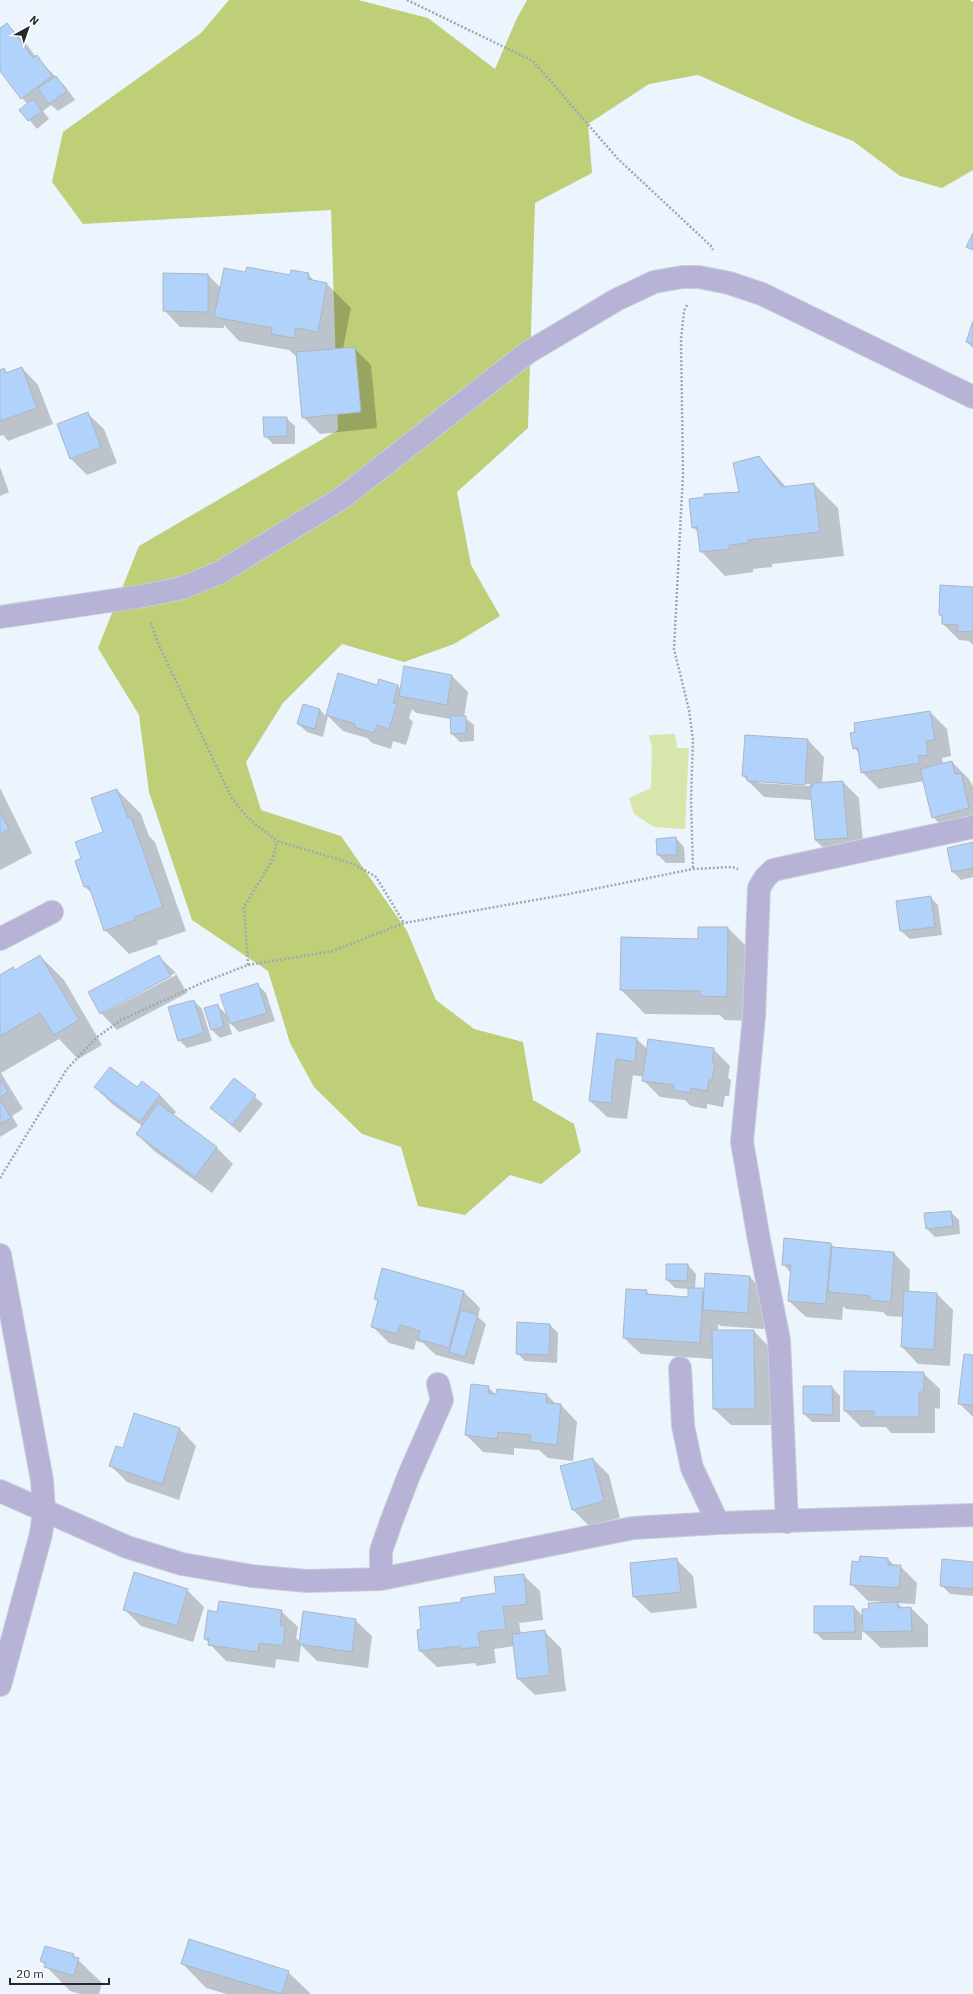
<svg xmlns="http://www.w3.org/2000/svg" width="973" height="1994" font-family="'IBM Plex Sans',sans-serif">
<style>
.green{fill:#d9e6ab}
.forest{fill:#becf78}
.shadow{fill:#0003;fill-rule:evenodd}
.building{fill:#b0d2fb;stroke:#aeb6bf}
.lines{fill:none;stroke-linecap:round;stroke-linejoin:round}
.minor-casing{stroke:#c8cfd8;stroke-width:24}
.path{stroke:#a1a7af;stroke-width:2.5;stroke-dasharray:2 2;stroke-linecap:butt}
.minor{stroke:#b6b3d7;stroke-width:22}
</style>
<rect width="100%" height="100%" fill="#ecf4fe"/>
<path class="green" d="M675,734l2,14h12l-4,81 -31,-2 -20,-13 -5,-16 22,-10 1,-40 -3,-13z"/>
<path class="forest" d="M229,0h129l70,18 67,51 22,-51 10,-18h442l4,2v168l-31,18 -42,-12 -47,-35 -49,-19 -106,-47 -49,9 -61,40 4,49 -57,30 -7,225 -71,64 14,73 29,51 -46,28 -50,18 -62,-18 -59,59 -37,59 15,48 80,26 66,95 29,69 38,29 49,13 10,58 41,24 7,28 -40,32 -31,-9 -45,40 -47,-9 -17,-59 -39,-13 -48,-47 -24,-44 -22,-72 -76,-51 -43,-128 -10,-77 -41,-67 41,-102 199,-116 -7,-220 -248,14 -31,-42 11,-50 138,-99z"/>
<path class="shadow" d="M7,24l17,17 12,16 28,28 11,15 -17,11 -7,-6 -8,6 6,8 -12,10 -16,-19 7,-5 -28,-36v-39z
M246,273l45,3 17,-2 7,8 12,2 24,24 -8,41 11,-1 17,17 6,63 -57,6 -17,-17 -5,-59 -9,-8 -50,-9 -15,-16v3l-44,-1 -16,-17 44,-35 13,13z
M973,324v24l-6,-6z
M22,368l16,17 15,39 -45,17 -5,-6 -3,1v-65l4,-2 4,5z
M87,413l17,16 13,34 -30,12 -16,-16z
M286,418l9,8v18h-22l-8,-8z
M759,457l28,31 27,-4 24,24 6,48 -72,8v3l-19,2v3l-28,4 -24,-25 -2,-18 -6,-6 47,-34z
M0,467l9,25 -9,4z
M973,588v57l-4,-4 -10,-1 -16,-16v-7l-3,-2z
M339,674l38,12h21l3,3 51,-13 16,16 -4,25 10,8v16l-14,1 -8,-8 -1,-15 -35,-6 -4,-4 -3,9 4,4 -7,23 -13,-4 -2,8 -19,-6 -5,-5 -24,-7 -15,-15 -5,21 -16,-5 -9,-8 22,-14 6,6z
M930,712l17,17 4,27 -9,2 1,6 9,-2 16,16 5,8v42l-23,6 -17,-17 -9,-36 -45,8 -17,-17 -2,-18 -6,-6z
M808,740l16,17 -2,27 21,-2 16,16 5,56 -32,2 -17,-16 -3,-40 -48,-3 -21,-21zM759,781l51,3v2l-51,-3z
M0,788l32,65 -32,17z
M117,790l24,24 8,22 6,6 31,89 -29,10 1,3 -29,10 -24,-24 -12,-36 -8,-7 -9,-26 7,-2 21,-27z
M676,838l8,9 1,16h-19l-8,-8 -1,-16z
M973,843v34l-12,3 -8,-8z
M930,897l8,8 4,30 -32,4 -9,-8z
M728,928l24,24 -1,69 -26,-1 -5,-5 -75,-1 -24,-24 78,-50z
M40,956l24,24 38,65 -24,14 -19,-20 -58,34 22,36 -11,7 6,10 -18,11v-161l15,-5z
M158,956l17,16 12,21 -70,37 -16,-17zM175,973l1,2 -71,37v-2z
M257,984l9,9 9,28 -36,11 -11,-11 4,13 -12,4 -8,-8 5,-25 11,11z
M194,1001l8,8 10,32 -25,7 -8,-8z
M598,1034l39,5 11,11 65,-1 17,17 -2,12 3,2 -2,16h-4l-2,11 -16,-3v5l-16,-3 -6,-6 -25,-3 -17,-17 1,-3 -11,-2 -6,44 -20,-2 -17,-16z
M234,1079l29,25 -23,29 -29,-25z
M95,1087l43,1 22,7 16,17 -3,4 44,32 16,16 -21,29 -59,-43 -16,-16 5,-8 -30,-22z
M951,1212l8,8 1,14 -25,3 -8,-8z
M830,1243l5,5 59,5 16,17 -1,22 28,2 16,16 -3,56 -32,-2 -16,-17 1,-30 -16,-1 -4,-4 -37,-3 -3,-3 -1,14 -36,-3 -17,-16 2,-28 -8,-9z
M688,1265l8,9 -1,15h7l3,3 45,-15 16,17 -2,35 -43,-3 -3,-2v7h36l16,17 1,77h-40l-17,-16 -1,-50 -72,-5 -17,-16 22,-47 5,5 38,2v-9l-14,-1 -8,-8z
M383,1269l81,23 16,16 -2,9 8,7 -12,41 -38,-10 -13,-12 -7,-2 -2,9 -25,-7 -17,-17 7,-24 -4,-3z
M550,1325l8,8 -1,30 -32,-2 -8,-8z
M973,1356v61l-14,-14z
M923,1373l17,16v20l-5,-1v25h-44l-5,-6h-25l-16,-16z
M488,1387l9,9 1,-6 49,5 10,10h4l16,17 -4,39 -25,-3 -9,-8 -25,-2v7l-31,-3 -17,-17z
M832,1387l8,9v26h-28l-8,-8z
M180,1429l16,17 -17,54 -52,-18 -16,-16 13,-17z
M593,1459l16,16 11,43 -31,8 -17,-17z
M676,1559l17,17 4,32 -46,5 -17,-16z
M888,1559l7,7h5l17,17 -2,21 -18,-1 6,5h8l17,17v22l-47,1 -17,-16v-8h-2v16h-39l-8,-8 39,-25 10,10 6,-7 17,-6v-2l-19,-1 -17,-17 9,-21z
M973,1563v33l-23,-2 -8,-8z
M523,1575l17,16 3,29 -24,3 2,11 23,-3 17,17 5,43 -31,4 -17,-16 -3,-33 -21,3 2,14 -19,3 -2,-3 -38,4 -17,-16 3,-22 40,-26 34,-9z
M187,1590l17,17 -11,35 -52,-16 -17,-17z
M281,1611l17,16 -2,11 4,4 55,-22 17,16 -4,32 -51,-7 -16,-16 -2,17 -23,-3 -1,9 -49,-7 -21,-22 13,-26z
M73,1955l29,28 -3,11h-18l-11,-3 -29,-30z
M182,1963l106,9 23,22h-84l-21,-6z"/>
<path class="building" d="M7,23l26,35 4,-3 15,21 -31,23 -21,-28v-43z
M56,76l11,15 -18,13 -11,-16z
M33,99l9,12 -14,10 -9,-11z
M973,233v17l-7,-3z
M247,267l43,8 1,-5 18,3 -1,6 19,4 -9,49 -22,-4 -2,10 -23,-4 1,-6 -58,-11 10,-49 21,4z
M163,273l45,1v38l-45,-1z
M973,321v23l-7,-2z
M355,347l6,65 -59,6 -6,-66z
M22,367l15,41 -37,13v-51l4,-2 2,5z
M88,412l13,35 -31,12 -13,-35z
M263,417h24v19l-23,1z
M759,456l23,31 32,-4 6,49 -72,8 1,3 -20,2 1,4 -30,3 -3,-25 -5,1 -3,-29 15,-2v-3l35,-2 -6,-29z
M940,585l33,2v45l-16,-1 1,-6 -16,-1v-9h-3z
M404,666l48,9 -5,30 -48,-9z
M338,673l39,12 2,-6 19,6 -5,18 4,1 -8,25 -12,-4 -3,8 -20,-6 1,-3 -29,-9z
M303,704l17,5 -5,20 -18,-5z
M930,711l5,29 -9,1 2,14 -10,1 2,7 -59,10 -3,-25 -5,1 -3,-16 5,-1 -1,-9z
M450,716h16v17l-15,1z
M745,735l63,4 -3,46 -58,-4v-5h-5z
M952,761l3,13 6,-1 8,35 -37,10 -12,-49z
M843,781l5,57 -33,2 -5,-53h3v-4z
M117,789l11,29 3,-1 32,90 -29,10 1,3 -31,11 -15,-45 -5,1 -9,-26 6,-3 -6,-16 28,-10 -12,-34z
M0,811l9,18 -9,5z
M676,837l1,18h-20l-1,-16z
M973,842v26l-21,4 -5,-24z
M931,896l4,31 -35,4 -4,-30z
M698,927h30l-1,70 -27,-1v-5l-80,-1 1,-53 77,2z
M40,955l39,65 -25,15 -14,-22 -40,23v-61l13,-8 2,3z
M159,955l12,21 -71,38 -12,-22z
M258,983l9,30 -37,11 -10,-29z
M194,1000l10,33 -26,8 -10,-34z
M218,1004l6,22 -13,4 -7,-22z
M597,1033l40,5 -2,24 -19,-3 -5,44 -22,-2z
M648,1039l66,9 -2,14 3,1 -3,17h-3l-2,11 -16,-3 -1,5 -17,-3 1,-5 -32,-4z
M110,1067l27,20 5,-6 18,14 -20,27 -46,-35z
M234,1078l22,17 -24,30 -22,-17z
M0,1080l8,12 -8,5z
M1,1101l10,17 -11,6v-22z
M158,1103l59,44 -22,30 -59,-43z
M951,1211l2,15 -27,3 -2,-16z
M784,1238l47,5 -5,61 -38,-3 3,-36h-9z
M832,1247l62,5 -3,50 -21,-2v-4l-42,-4z
M666,1264h22l-1,17 -21,-1z
M382,1268l82,23 -15,57 -31,-9 2,-8 -20,-6 -3,9 -26,-7 7,-27 -4,-1z
M705,1273l45,3 -2,37 -45,-3z
M688,1288h15l-3,55 -77,-5 3,-49 21,1 -1,4 42,3z
M904,1291l33,2 -3,57 -33,-3z
M461,1310l17,5 -13,42 -16,-5z
M517,1322l33,2 -1,31 -33,-1z
M712,1330h42l1,79h-42z
M964,1354l9,1v50l-15,-1z
M844,1371l80,1v20h-5v25h-45v-6h-30z
M471,1384l18,2 -1,7 8,1 1,-5 50,5 -1,9 15,1 -4,41 -27,-3 1,-7 -33,-3 -1,7 -32,-4z
M803,1386h29l1,29 -30,-1z
M134,1413l46,15 -18,56 -53,-18 7,-20 7,2z
M593,1458l11,43 -32,9 -12,-44z
M860,1556l28,2v7h13l-2,23 -49,-3 2,-24 7,1z
M677,1558l4,34 -48,5 -3,-34z
M942,1559l31,3v27l-33,-3z
M134,1572l54,17 -11,37 -54,-16z
M524,1574l3,30 -24,3 3,22 -28,3 2,15 -20,2v-3l-41,5 -2,-21 4,-1 -2,-22 42,-5v-4l35,-5 -2,-16z
M219,1601l63,9 -2,15 5,1 -2,20 -24,-3 -1,9 -50,-7 1,-6h-5l4,-29 9,2z
M898,1602v6l13,-1 1,24 -49,1 -1,-23h7l-1,-6z
M814,1606h40l1,26 -41,1z
M303,1611l53,8 -4,33 -53,-8z
M545,1630l5,45 -33,4 -5,-45z
M189,1939l100,32 -7,23 -101,-30z
M45,1946l29,8 -1,3 6,1 -5,18 -30,-9 2,-4 -6,-2z"/>
<g class="lines">
<g class="minor-casing">
<path id="minor" d="M0,617l143,-21 39,-8 37,-15 123,-75 185,-145 89,-53 38,-18 28,-5h17l30,6 33,11 211,103
M0,939l52,-27
M0,1255l42,225 2,31 -3,23 -41,151
M680,1368l3,58 9,42 26,55
M0,1491l127,56 55,17 70,12 55,5 74,-2 252,-51 85,-5 255,-8
M787,1522l-8,-182 -20,-100 -17,-98 12,-125 5,-129 6,-10 8,-8 200,-43
M381,1579v-28l10,-29 18,-47 33,-75 -4,-16"/>
</g>
<path class="path" d="M407,0l126,61 85,98 93,87 2,4
M687,305l-3,6 -3,29 2,134 -9,175 15,61 4,30 -2,60 2,69
M151,623l6,18 74,156 17,21 29,23 77,23 22,13 28,46
M248,965l-4,-58 28,-46 5,-20
M0,1178l67,-109 29,-31 25,-18 83,-38 44,-17 85,-14 71,-28 165,-29 124,-25 39,-2 6,2"/>
<use href="#minor" class="minor"/>
</g>
<g transform="translate(28 28) rotate(40)" stroke="#ffffff" stroke-width="3" paint-order="stroke">
<path d="M0-3L7 15L0 10L-7 15Z" fill="#24272b"/>
<text y="-6" font-size="11" font-weight="bold" text-anchor="middle" fill="#24272b">N</text>
</g>
<path d="M10 1978v6h99v-6" fill="none" stroke="#24272b" stroke-width="2"/>
<text x="16" y="1978" font-size="12" fill="#24272b" stroke="#ffffff" stroke-width="3" paint-order="stroke">20 m</text>
</svg>
